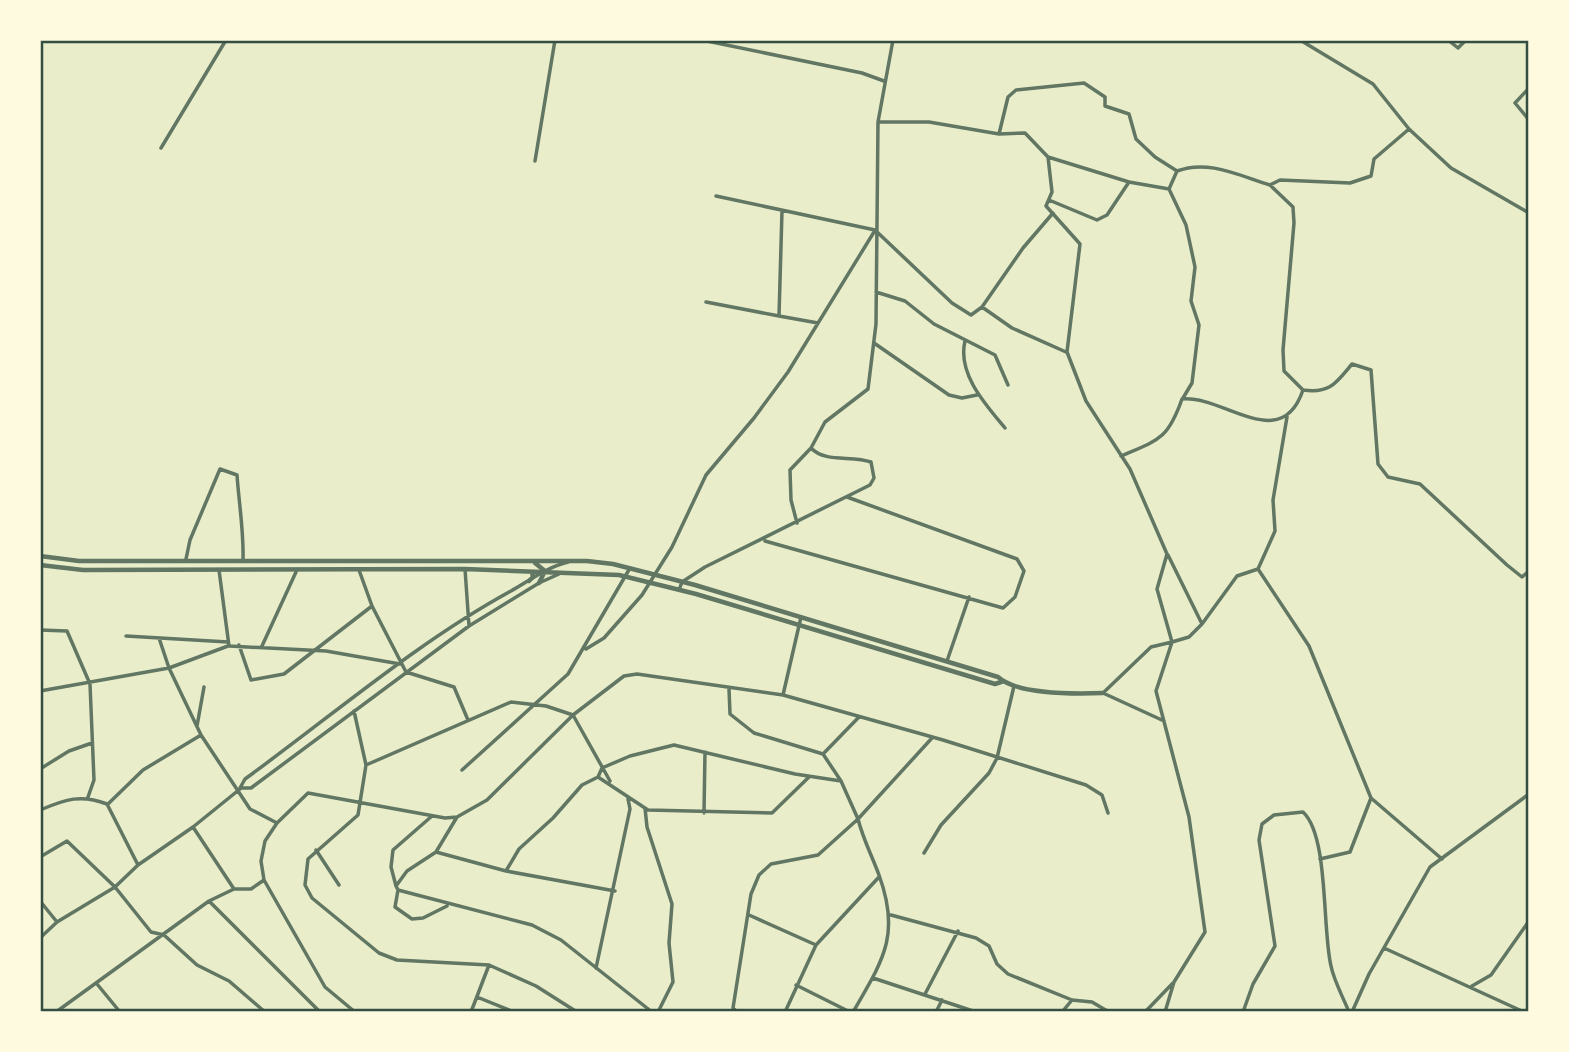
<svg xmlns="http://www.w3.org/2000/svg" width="1569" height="1052" font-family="'Asap Condensed',sans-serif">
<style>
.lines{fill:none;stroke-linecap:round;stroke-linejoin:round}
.minor{stroke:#617663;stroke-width:3.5}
.tertiary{stroke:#617663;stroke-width:4.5}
.neatline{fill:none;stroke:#344e41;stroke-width:2.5}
</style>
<rect width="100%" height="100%" fill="#e9edc9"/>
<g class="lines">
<path class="minor" d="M702,40l160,33 22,8
M1300,40l73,44 36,45 42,39 78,45
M1448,40l10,8 8,-8
M1529,88l-14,15 14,17
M878,122h51l70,12 26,-1 23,24 4,35 -6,14 34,38 -13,108 19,49 44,68 37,85 -10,35 15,53 -21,5 -48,46 61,28
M999,134l9,-37 8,-7 68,-7 21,14v9l24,8 7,25 19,18 22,14
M161,148l65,-108
M1048,157l81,25
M535,161l20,-121
M1169,189l17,36 9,42 -4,34 8,24 -7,58 -9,15
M716,196l159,34 77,73 19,12 11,-8 41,-59 30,-35
M1049,200l48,20 10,-5 22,-33 40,7 8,-18c31,-12 63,5 93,14l10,-5 70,3 21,-7 3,-17 35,-30
M782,211l-3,105 39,7
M876,292l29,9 29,23 61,31 13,30
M706,302l73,14
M982,307l30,21 54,24
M965,341c-8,33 21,64 40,87
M874,343l75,52 13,3 15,-3
M1303,390c27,4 33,-7 49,-26l19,6 7,94 10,13 32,7 87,81 15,12 7,-6
M1121,456c38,-16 47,-17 61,-57 42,-4 99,56 121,-9l-19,-19 -1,-21 11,-127 -1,-16 -23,-22
M797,523l-6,-23 -1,-30 21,-22
M765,541l238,67 12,-11 9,-26 -7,-12 -170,-62
M1168,555l34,69 35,-48 21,-7 17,-38 -2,-31 14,-83
M186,559l4,-19 30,-71 17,6c2,29 7,57 6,85
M465,569l4,57
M1258,569l51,77 62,152 71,61
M219,570l10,76 97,5 74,13
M359,570l13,36 34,66 48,15 14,33
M559,574l-20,9 -70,43 -218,162h-11l5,-9c87,-63 171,-136 266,-188 18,-10 36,-24 57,-29
M679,590l3,-8 23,-15 165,-82 4,-7 -3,-16c-19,-7 -46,1 -60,-14l14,-26 43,-33 8,-65 2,-202 15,-82
M40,630l27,1 23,53 4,96 -6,17
M126,636l102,6
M159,638l10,30 32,67 49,74 27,14
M239,645l12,35 33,-6 88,-68
M262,646l34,-74
M586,649l18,-11 38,-43 30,-48 34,-72 48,-57 34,-46 86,-140
M947,661l22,-64
M729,689l1,25 24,19 69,21 18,27
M40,691l129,-23 59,-22
M783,695l18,-78
M354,711l12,54 145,-63 35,4 27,9 51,-39 13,-2 146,21 160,45 143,45 16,10 6,18
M197,726l7,-39
M823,754l36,-37
M366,765l-8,50 -50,44 -3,26 7,13 67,55 18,7 92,5 47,21 41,26
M40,769l29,-18 23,-8
M462,770l106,-96 62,-106
M598,777l50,33 124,3 37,-36
M610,781l-37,-66 -86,85 -30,17 -21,35 -29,19 -11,15 2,4 134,35 29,15 91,72
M108,804l35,-34 58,-35
M645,808l2,19 25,77 -3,39 4,39 -15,30
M40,810c26,-11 41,-16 67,-6l31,61
M704,813l1,-61
M193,827l41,62 -25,12
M316,850l23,35
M436,852l70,19 109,20
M924,853l17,-28 48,-52 8,-15 17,-72
M40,857l27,-16 48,46 36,45 13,3 33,30 32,16 36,31
M1320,859l30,-7 21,-54
M506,871l13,-22 34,-31 29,-33 16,-8 4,-9 28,-12 44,-11 121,29 46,7 17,38 -40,36 -47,9 -12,11 -8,19 -18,114 4,4
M396,886l-5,-19 2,-17 39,-34
M234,889h17l13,-9
M398,890l-3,17 17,12 11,-1 24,-12
M40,901l17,21
M749,915l67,30
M891,915l85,23 13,8 8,18 11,10 64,26 20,2 17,10
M40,938l17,-16 58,-35 23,-22 55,-38 47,-38
M1384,948l140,64
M596,968l34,-159 -2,-10
M873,978l103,34
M97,984l23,28
M796,985l54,27
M1472,986l19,-11 38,-54
M925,994l33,-63
M477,997l37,15
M56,1012l153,-111 111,111
M355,1012l-30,-25 -61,-107 -3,-19 4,-20 12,-18 31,-30 137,25 12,-1
M471,1012l18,-47
M785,1012l31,-67 63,-68
M853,1012c30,-52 48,-77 26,-137 -7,-19 -16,-36 -21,-56l74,-81
M936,1012l6,-12
M1062,1012l10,-12
M1145,1012l28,-29
M1165,1012l9,-30 31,-50 -16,-115 -33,-126 16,-49 17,-5 13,-13
M1243,1012l10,-28 22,-38 -16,-106 3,-16 12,-9 29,-3c26,24 19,117 28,154 3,15 12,31 18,46
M1352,1012l17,-38 61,-107 99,-73"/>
<path class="tertiary" d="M40,556l39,5h508l26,3 82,21 303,92c20,18 78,17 105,16
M535,563l10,8 -6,12
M40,565l43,5 382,-1 154,6 77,19 299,90 9,-3
M529,581l4,-4 -1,-5"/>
</g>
<rect width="1569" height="1052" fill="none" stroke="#fefae0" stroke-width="84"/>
<rect x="42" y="42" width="1485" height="968" class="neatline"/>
</svg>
